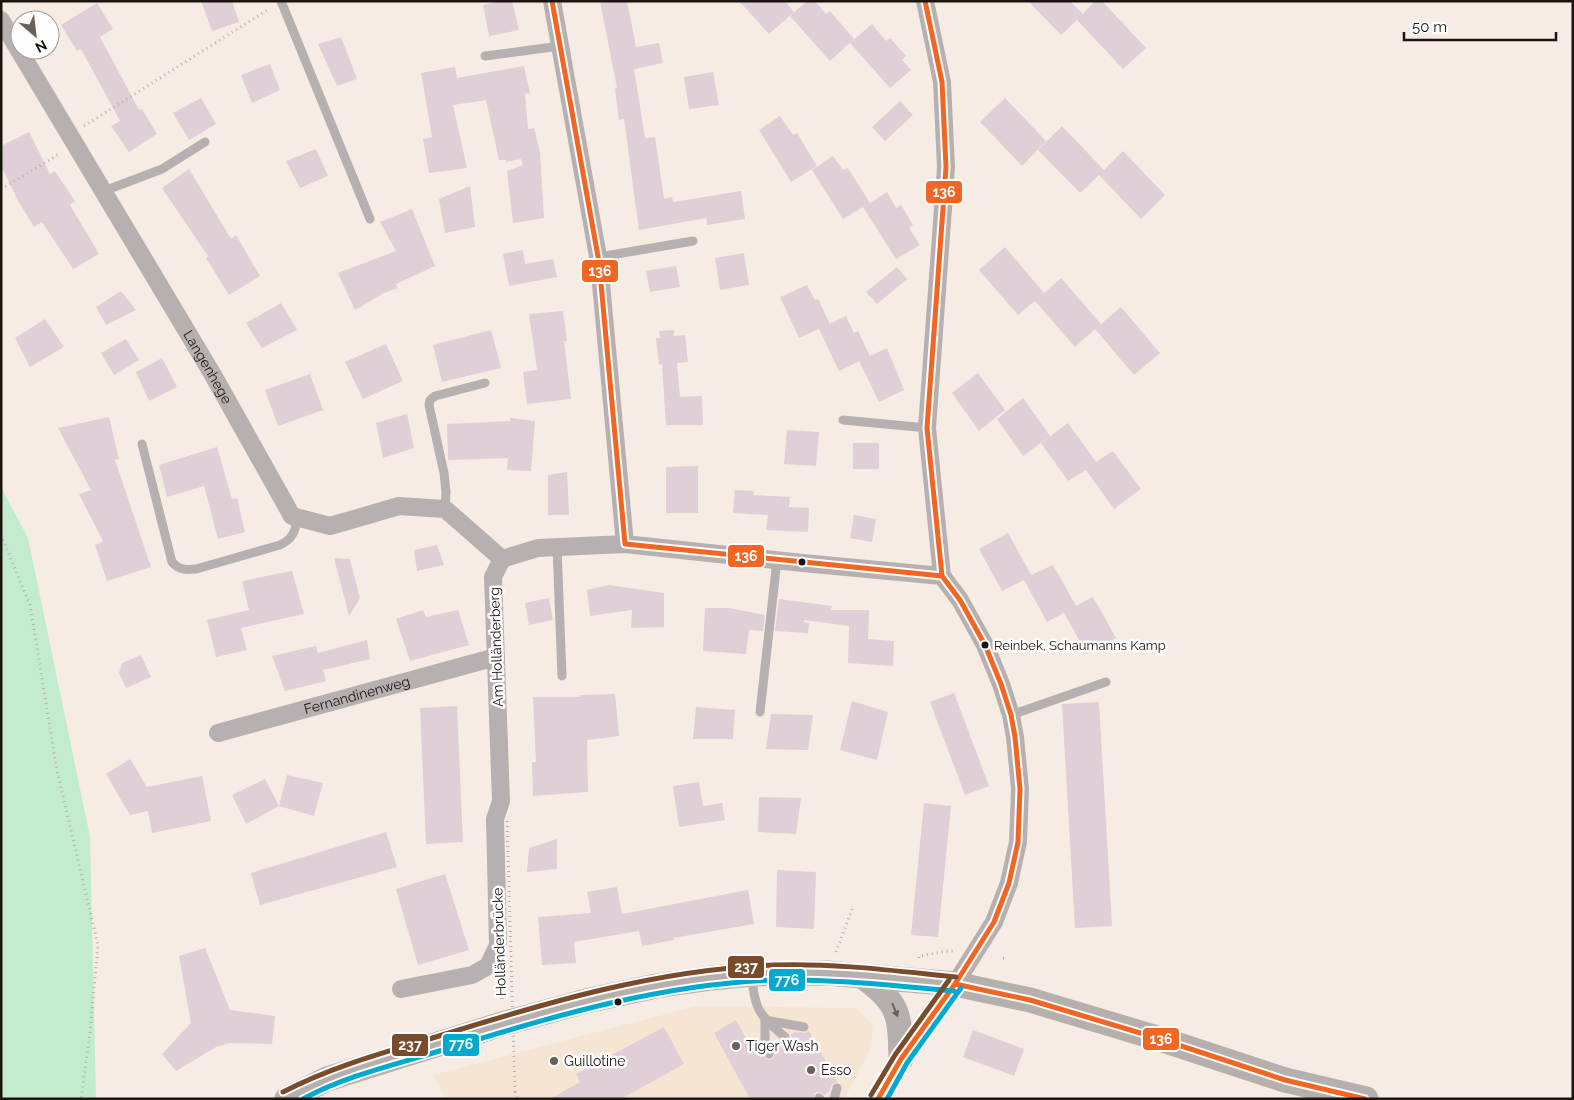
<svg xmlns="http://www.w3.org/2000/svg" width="1574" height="1100" font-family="Raleway,sans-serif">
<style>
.built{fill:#f7e5d4}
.green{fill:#c2ebcf}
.building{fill:#e0cfd7}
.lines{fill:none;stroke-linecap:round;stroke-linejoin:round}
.path{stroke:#b5b0ad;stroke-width:3;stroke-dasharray:1 4;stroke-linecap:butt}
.service{stroke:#b6b1b0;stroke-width:9}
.minor{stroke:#b6b1b0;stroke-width:18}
.secondary{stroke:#b5b0ad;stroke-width:25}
.path-bridge{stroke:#b5b0ad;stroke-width:3;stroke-dasharray:1 4;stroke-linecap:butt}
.bus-1-casing{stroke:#fdfdfd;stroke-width:9}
.bus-2-casing{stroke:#fdfdfd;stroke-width:9}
.bus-3-casing{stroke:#fdfdfd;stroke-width:9}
.bus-1{stroke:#f26522;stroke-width:5}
.bus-2{stroke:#00a9ce;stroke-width:5}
.bus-3{stroke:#7a4b2a;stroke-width:5}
.oneway{fill:#68625e}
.bus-dot{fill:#1b150f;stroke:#fdfdfd;stroke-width:2}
.poi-dot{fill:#686059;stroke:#fdfdfd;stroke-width:2}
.labels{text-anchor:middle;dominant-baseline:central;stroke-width:5;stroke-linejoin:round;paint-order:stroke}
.bus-label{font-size:13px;fill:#1b150f;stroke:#fdfdfd;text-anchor:start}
.street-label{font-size:14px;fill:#1b150f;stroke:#fdfdfd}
.poi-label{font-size:14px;fill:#1b150f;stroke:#fdfdfd;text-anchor:start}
.line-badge{stroke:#fdfdfd;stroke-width:2}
.badge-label{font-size:14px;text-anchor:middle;font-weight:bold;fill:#fff}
</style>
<rect width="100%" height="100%" fill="#f6ece3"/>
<path class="built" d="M696,1006l161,2 16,18 -2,22 -27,51h-398l-13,-24z"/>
<path class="green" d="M1,487l27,51 62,299 6,262h-95z"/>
<path class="building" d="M201,1h31l7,21 -27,9z
M501,1h11l7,29 -30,6 -6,-31z
M600,1h27l9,46 23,-4 4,20 -29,6 11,69 10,-1 9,62 8,-2 1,5 68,-11 4,28 -38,6 -1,-7 -67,12 -15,-111 -5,1 -4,-31 2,-1z
M739,1h46l9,11 -25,22z
M807,1h8l11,13 4,-3 24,28 -24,22 -40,-45z
M1028,1h42l13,13 12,-13h7l44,47 -23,21 -46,-49 -16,15z
M97,3l16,26 -13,8 39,73 3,-1 15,25 -28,18 -18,-26 9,-5 -39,-72 -4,2 -16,-26z
M872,24l14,17 4,-3 16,18 -4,4 9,10 -21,18 -40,-45z
M341,37l16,42 -20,7 -19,-42z
M270,64l10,26 -28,13 -11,-28z
M524,66l6,27 -5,1 3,35 6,-1 6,24 4,66 -31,5 -6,-52 16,-6 -2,-6 -15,3v-2h-7l-13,-60 -33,5 14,63 -38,5 -6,-34 9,-2 -11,-64 34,-6 2,11z
M713,72l6,33 -30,4 -5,-32z
M201,98l15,26 -27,16 -16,-27z
M1005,98l41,43 -24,25 -42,-44z
M900,101l13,14 -28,26 -13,-14z
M780,116l13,19 4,-2 20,33 -26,16 -32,-52z
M1062,126l42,44 19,-19 42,44 -24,24 -42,-44 -19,18 -42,-43z
M29,132l21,42 5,-3 20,30 -5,4 29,49 -26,15 -31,-47 -8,5 -19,-31h1l-15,-30v-20z
M316,149l12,27 -28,12 -14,-27z
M833,156l10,14 5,-2 22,35 17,-11 9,16 5,-3 12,20 -4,3 11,17 -24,14 -33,-52 -20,12 -31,-49z
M189,169l42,70 5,-4 24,41 -31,19 -23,-37 2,-2 -46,-68z
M470,186l5,41 -30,6 -6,-34z
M412,209l23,57 -39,18 2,4 -14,5 -29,17 -17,-37 58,-22 -16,-29z
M1005,247l39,46 -2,2 19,-17 40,46 20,-17 39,46 -26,22 -39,-46 -20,18 -40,-46 -17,14 -39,-45z
M523,250l2,14 28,-5 4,18 -48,9 -6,-32z
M744,253l5,32 -29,5 -5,-32z
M676,266l4,21 -30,5 -4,-21z
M897,267l10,12 -30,25 -11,-12z
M807,285l8,15 3,-1 12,25 -9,4 25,-12 8,17 4,-2 12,25 -31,15 -20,-42 -20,9 -19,-41z
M121,291l15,19 -30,15 -10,-18z
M281,303l16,27 -35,18 -16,-25z
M563,311l4,30h-3l7,58 -44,5 -4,-32 14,-2 -8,-56z
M45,319l19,28 -34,20 -15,-29z
M491,330l10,38 -59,14 -9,-37z
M674,330v6l11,-1 3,27 -11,1 3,34 22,-1 1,29h-37l-4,-61 -3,1 -3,-27h4l-1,-7z
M126,339l13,21 -25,15 -13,-22z
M386,344l17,37 -40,18 -18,-37z
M887,348l17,42 -25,12 -20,-41z
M162,358l15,29 -28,14 -13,-29z
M978,373l27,37 -26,21 -27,-38z
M310,374l13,36 -45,16 -13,-36z
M1023,398l27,38 -27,20 -26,-37z
M407,414l7,34 -31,10 -7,-35z
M109,417l10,42 -4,1 36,107 -44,14 -12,-36 8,-4 -24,-47 12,-4 -33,-62z
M510,418l25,3 -4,50 -24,-1 1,-12 -60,2 -1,-36 63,-3z
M1068,423l28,39 17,-11 28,38 -27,20 -28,-39 -18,11 -27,-38z
M787,430l32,2 -3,34 -32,-2z
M853,443h26v26h-26z
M217,447l15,52 5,-1 8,34 -27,7 -14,-53 -37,11 -8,-32z
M698,466v47h-32v-46z
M567,472l2,43h-21v-40z
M735,490l19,1 -1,4 37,2 -1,10 20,1 -1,24 -42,-2 2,-15 -35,-2z
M854,515l22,4 -4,23 -22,-4z
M1008,533l23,42 22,-10 23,41 17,-9 23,41 -29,16 -23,-41 -17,9 -23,-42 -22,11 -23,-42z
M437,545l7,20 -27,6 -3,-21z
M334,558l16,1 10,39 -11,18z
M292,571l12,43 -63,14 6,22 -31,7 -9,-37 42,-10 -7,-29z
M608,585l56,8v34l-33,1 1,-18 -42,6 -3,-26z
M549,598l4,22 -24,5 -4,-22z
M779,599l53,7 -1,4h38l-1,29 26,2 -1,25 -45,-3 1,-37 -45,-6v2l5,1 -1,10 -33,-2z
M705,608h24l36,7 -2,16 -14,-1 -3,24 -43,-3z
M423,610l3,7 32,-7 11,35 -59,16 -14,-42z
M367,640l3,19 -47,11 3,11 -41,10 -13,-35 44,-10 2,7z
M141,655l10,22 -25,11 -7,-15 3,-10z
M954,693l35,93 -24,9 -35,-93z
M615,694l4,42 -32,4 1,52 -55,4 -1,-34h4l-3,-65h47v-2z
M852,701l36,11 -11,48 -37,-10z
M1099,702l13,224 -37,2 -13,-224z
M457,706l6,136 -37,2 -6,-136z
M696,707l39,3 -2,29h-40z
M771,714l42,1 -5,35 -42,-1z
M130,759l17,28 55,-11 9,45 -59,12 -4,-22 -18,4 -24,-41z
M287,775l36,8 -9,33 -35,-10z
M265,779l14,27 -33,18 -14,-29z
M699,782l4,24 19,-3 3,17 -46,7 -6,-41z
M759,797l42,1 -5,36 -38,-2z
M924,803l27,3 -13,131 -27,-2z
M386,832l11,35 -137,38 -9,-32z
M557,839v30l-30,3 2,-24z
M777,870l39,2 -2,57 -38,-2z
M445,874l24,76 -51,15 -22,-76z
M617,887l5,27 126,-24 6,34 -81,14 1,2 -32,6 -3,-15 -65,11 2,21 -34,2 -4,-48 53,-4 -4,-21z
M205,948l25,62 45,6 -3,28 -42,-1 -14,4 -40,24 -14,-17 29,-31 -12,-67z
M736,1020l19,34 5,-3 4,6 4,3 4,-1 3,-4 -4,-10 9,-4 3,2h5l3,-4v-5l4,-2 11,1 3,-2 28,51 -5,2 -3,8 -5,3 -3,-3h-4l-3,2 -1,5h-63l-36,-66z
M664,1027l20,37 -63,35h-71l30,-17 -4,-8z
M973,1030l51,19 -10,27 -51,-19z"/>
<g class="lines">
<path class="path" d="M84,126l185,-117
M1,189l60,-36
M1,535l29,70 27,166 41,174 -8,87 -9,67
M836,952l17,-45
M919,958v-2l29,-5h7
M1003,958l5,1
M501,978l1,24
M515,1092l3,7"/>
<path class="service" d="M281,1l89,218
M485,56l75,-10
M104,191l58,-22 43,-27
M599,257l94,-16
M843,420l84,8
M142,444l30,118c7,8 13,8 24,7l84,-24c13,-6 15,-14 18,-27
M445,509l1,-17 -2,-19 -15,-68 1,-5 5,-4 50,-13
M557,547l5,129
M760,712l17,-152
M1011,715l95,-33
M752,975c2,34 7,40 33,62
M765,1020l39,7
M765,1020v27l4,7
M819,1098l1,1
M834,1099l3,-11"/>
<g class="minor">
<path d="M552,1l47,261 26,282"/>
<path id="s1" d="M1,20l212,355 79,141 38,10 69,-20 46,3 57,50"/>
<path id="s2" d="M218,733l278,-76"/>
<path d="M401,989l71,-14 16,-9 10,-21 -3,-126 6,-18 -8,-224 9,-18 36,-11 87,-4 178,19 139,13"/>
<path d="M878,1099l23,-40 54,-75 39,-62 15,-39 9,-41 2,-53 -5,-52 -4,-22 -10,-31 -16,-39 -25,-45 -18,-24 -15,-148 19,-261 -4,-85 -17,-81"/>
</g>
<path class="secondary" d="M862,976c38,27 38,39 39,83
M287,1099l40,-20 175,-55 84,-23 70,-15 56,-8 40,-4 75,-1 128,11 75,16 127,38 128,42 81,19"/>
<path class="path-bridge" d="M507,821l8,271"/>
<g class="bus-1-casing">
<path id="bus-1" d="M552,1l47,261 26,282
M625,544l317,32
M955,984l75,16 127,38 128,42 80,19
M878,1099l23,-40 54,-75 39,-62 15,-39 9,-41 2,-53 -5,-52 -4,-22 -10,-31 -16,-39 -25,-45 -18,-24 -15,-148 19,-261 -4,-85 -17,-81"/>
</g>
<g class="bus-2-casing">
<path id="bus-2" d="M303,1099c44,-24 95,-35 143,-50 107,-33 219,-66 331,-69 59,-1 119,6 177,11
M887,1099l20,-36 54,-75"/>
</g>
<g class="bus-3-casing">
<path id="bus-3" d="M283,1092c50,-26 103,-40 156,-56 109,-34 221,-67 336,-71 60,-2 121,6 181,12
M871,1095l24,-40 54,-75"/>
</g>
<use href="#bus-1" class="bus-1"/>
<use href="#bus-2" class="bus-2"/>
<use href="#bus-3" class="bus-3"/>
</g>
<defs><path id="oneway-solid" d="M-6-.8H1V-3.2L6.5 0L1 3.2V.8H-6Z" transform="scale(1.25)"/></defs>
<use class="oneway" href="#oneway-solid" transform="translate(895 1010) rotate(68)"/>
<g class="bus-dot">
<circle cx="802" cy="562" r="4.5"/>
<circle cx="985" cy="645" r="4.5"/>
<circle cx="618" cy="1002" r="4.5"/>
</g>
<g class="poi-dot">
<circle cx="736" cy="1046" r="5"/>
<circle cx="554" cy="1061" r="5"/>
<circle cx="811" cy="1070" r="5"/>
</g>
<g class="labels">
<g class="bus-label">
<text x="994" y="645">Reinbek, Schaumanns Kamp</text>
</g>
<g class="street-label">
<text stroke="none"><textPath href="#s1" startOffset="404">Langenhege</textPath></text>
<text transform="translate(496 647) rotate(-92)">Am Holländerberg</text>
<text stroke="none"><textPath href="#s2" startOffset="144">Fernandinenweg</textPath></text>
<text transform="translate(499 942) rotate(-92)">Holländerbrücke</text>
</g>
<g class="poi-label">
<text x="746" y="1046">Tiger Wash</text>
<text x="564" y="1061">Guillotine</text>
<text x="821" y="1070">Esso</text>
</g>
</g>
<g class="line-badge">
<rect x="925" y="180" width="38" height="24" rx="5" fill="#f26522"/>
<rect x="581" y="259" width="38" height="24" rx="5" fill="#f26522"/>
<rect x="727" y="544" width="38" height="24" rx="5" fill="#f26522"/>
<rect x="727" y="955" width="38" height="24" rx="5" fill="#7a4b2a"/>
<rect x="768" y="968" width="38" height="24" rx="5" fill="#00a9ce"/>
<rect x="1142" y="1027" width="38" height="24" rx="5" fill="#f26522"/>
<rect x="442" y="1033" width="38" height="24" rx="5" fill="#00a9ce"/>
<rect x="391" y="1033" width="38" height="24" rx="5" fill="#7a4b2a"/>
</g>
<g class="badge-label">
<text x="944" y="197">136</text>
<text x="600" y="276">136</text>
<text x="746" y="561">136</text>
<text x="746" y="972">237</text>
<text x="787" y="985">776</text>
<text x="1161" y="1044">136</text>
<text x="461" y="1049">776</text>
<text x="410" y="1050">237</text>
</g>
<rect width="1574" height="1100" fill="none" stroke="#1b150f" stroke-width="5"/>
<g transform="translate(35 35) rotate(152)"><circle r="24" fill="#fdfdfd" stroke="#a3a09e"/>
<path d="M0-4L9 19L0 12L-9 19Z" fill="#686059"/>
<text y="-8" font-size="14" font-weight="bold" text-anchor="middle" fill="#1b150f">N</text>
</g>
<path d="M1404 32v8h152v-8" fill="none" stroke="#1b150f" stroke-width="2.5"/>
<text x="1412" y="32" font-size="15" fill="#1b150f" stroke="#fdfdfd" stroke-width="4" paint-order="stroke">50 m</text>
</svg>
